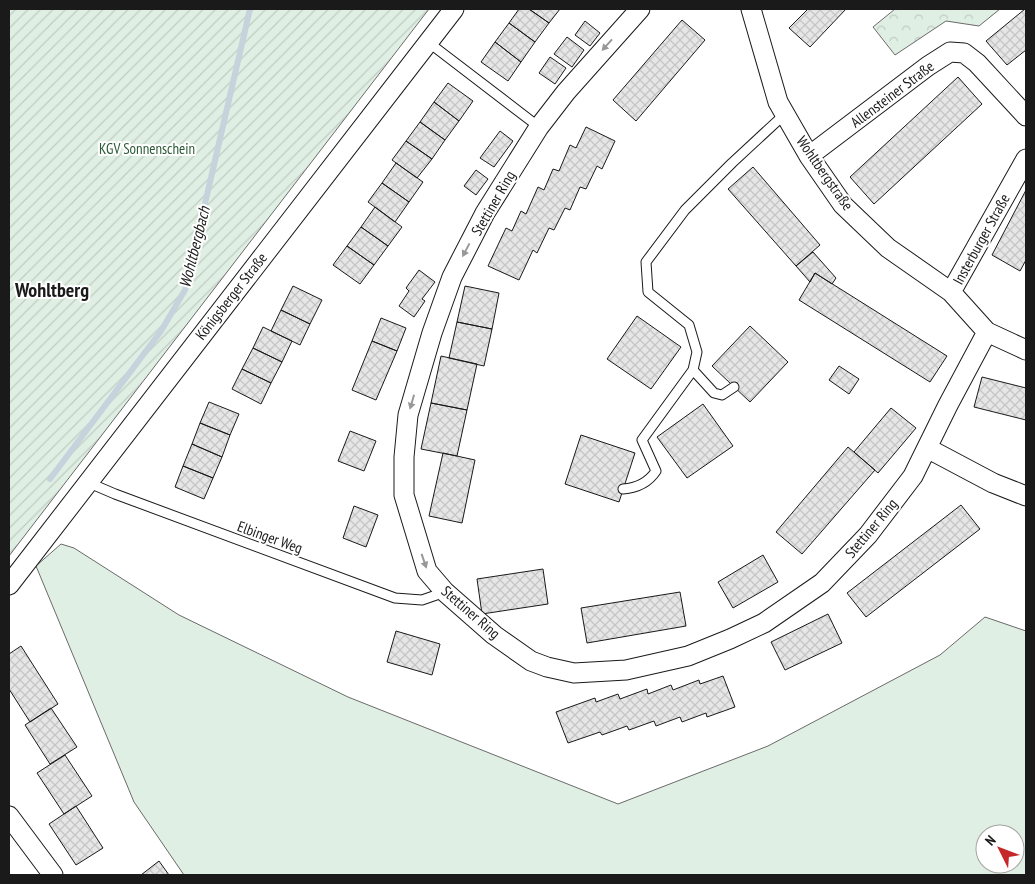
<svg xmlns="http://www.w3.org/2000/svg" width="1035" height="884" font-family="'PT Sans Narrow',sans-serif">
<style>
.forest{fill:url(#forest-crowns);stroke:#6a6a6a}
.park{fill:#e0efe3;stroke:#6a6a6a;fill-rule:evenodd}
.garden{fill:url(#garden-furrows);stroke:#6a6a6a}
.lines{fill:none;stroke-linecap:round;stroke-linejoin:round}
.stream{stroke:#c6d2dc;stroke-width:6}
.building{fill:url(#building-cross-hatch);stroke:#1a1a1a}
.lane-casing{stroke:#1a1a1a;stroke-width:11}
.street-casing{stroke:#1a1a1a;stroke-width:21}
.lane{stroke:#fff;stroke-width:9}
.street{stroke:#fff;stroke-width:19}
.oneway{fill:#989898}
.labels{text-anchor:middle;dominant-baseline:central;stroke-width:4;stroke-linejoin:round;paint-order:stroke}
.street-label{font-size:15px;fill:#1a1a1a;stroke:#fff}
.park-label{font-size:15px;fill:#2b5a34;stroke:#fff}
.water-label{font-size:16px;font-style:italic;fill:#1a1a1a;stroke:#fff}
.district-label{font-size:20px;font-weight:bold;fill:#1a1a1a;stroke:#fff}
</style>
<defs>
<pattern id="forest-crowns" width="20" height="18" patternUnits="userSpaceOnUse" patternTransform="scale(1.25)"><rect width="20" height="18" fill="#e0efe3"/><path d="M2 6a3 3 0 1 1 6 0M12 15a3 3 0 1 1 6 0" fill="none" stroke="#c0ccc2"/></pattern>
<pattern id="garden-furrows" width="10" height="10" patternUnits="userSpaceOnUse" patternTransform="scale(1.25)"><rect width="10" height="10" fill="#e0efe3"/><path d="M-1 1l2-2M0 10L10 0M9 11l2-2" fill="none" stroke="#c0ccc2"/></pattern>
<pattern id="building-cross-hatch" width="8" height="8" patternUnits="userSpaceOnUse" patternTransform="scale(1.25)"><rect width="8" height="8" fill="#e6e6e6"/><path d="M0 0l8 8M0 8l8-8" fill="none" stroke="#c5c5c5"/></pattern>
</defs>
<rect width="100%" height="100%" fill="#fff"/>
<path class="forest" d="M895,9h105l-21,17 -33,-5 -51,34 -22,-28z"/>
<path class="park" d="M61,544l13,4 105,67 169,82 270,107 150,-58 172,-91 45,-38 41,14v244h-842l-50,-73 -98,-236zM985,834h30v30h-30z"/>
<path class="garden" d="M9,9h420l-420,547z"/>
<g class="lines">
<path class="stream" d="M50,479l111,-148 24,-41 65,-281"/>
</g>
<path class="building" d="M519,9h10l20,14 -14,19 -26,-19z
M529,9h31l-11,14z
M808,9h38l-36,38 -21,-19z
M1025,9h1v41l-19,15 -21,-24z
M682,20l23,20 -69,81 -23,-21z
M585,21l15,12 -10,13 -15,-11z
M509,23l26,19 -14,20 -26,-20z
M567,37l17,13 -12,17 -18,-13z
M495,42l26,20 -13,19 -27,-19z
M550,57l16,11 -11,16 -16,-11z
M958,77l24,27 -108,100 -24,-27z
M448,83l25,18 -14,20 -25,-19z
M434,102l25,19 -14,19 -25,-18z
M420,122l25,18 -13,19 -26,-18z
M586,127l29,14 -13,28 -5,-3 -11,23 -6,-2 -10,23 -5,-2 -11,22 -5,-2 -12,25 -4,-3 -14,30 -31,-14 18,-38 6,3 9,-20 5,3 12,-27 6,3 9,-21 6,2 11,-26 6,3z
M500,131l13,10 -19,26 -14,-9z
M406,141l26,18 -15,19 -25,-18z
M396,163l27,19 -14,20 -27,-19z
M753,167l67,78 -24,21 -68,-77z
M476,170l12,9 -12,16 -12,-9z
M382,183l27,19 -14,20 -27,-20z
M1026,190v70l-6,11 -28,-16z
M375,207l27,20 -14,19 -27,-19z
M361,227l27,19 -14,19 -27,-19z
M347,246l27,19 -14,19 -27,-19z
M813,252l23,26 -4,6 -17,-11 -5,9 -14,-16z
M419,270l16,12 -13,17 3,2 -11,16 -15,-11 10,-15 -3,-3z
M815,273l132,83 -17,26 -131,-82z
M293,286l29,14 -12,24 -29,-14z
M465,286l34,7 -7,36 -35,-7z
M281,310l29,14 -10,21 -29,-14z
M637,316l44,31 -30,42 -44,-30z
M381,318l25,10 -9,23 -25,-10z
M457,322l35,7 -8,37 -35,-8z
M750,326l38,36 -38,40 -38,-36z
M263,327l29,14 -10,21 -29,-14z
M372,341l25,10 -21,49 -24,-10z
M253,348l29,14 -11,21 -29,-14z
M441,356l36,8 -10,46 -36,-7z
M839,366l20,13 -10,15 -20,-14z
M242,369l29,14 -10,21 -29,-15z
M982,377l44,11v32l-52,-13z
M209,402l30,12 -9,21 -30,-12z
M431,403l36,7 -10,46 -36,-7z
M703,404l30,42 -46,32 -30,-41z
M891,408l25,20 -38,45 -24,-21z
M200,423l30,12 -8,22 -30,-13z
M350,431l26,10 -12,30 -26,-10z
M581,435l54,18 -16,49 -54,-18z
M192,444l30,13 -9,21 -30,-12z
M848,447l27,23 -73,84 -26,-22z
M443,453l32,7 -13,63 -33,-7z
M183,466l30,12 -9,21 -29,-12z
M961,505l19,24 -114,88 -19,-24z
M354,506l24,9 -12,32 -23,-9z
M763,555l15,27 -45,26 -15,-26z
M543,569l5,35 -66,10 -5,-35z
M680,592l6,34 -99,17 -6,-35z
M828,614l14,29 -57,27 -14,-28z
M396,631l44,13 -8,31 -45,-13z
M21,646l37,58 -28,18 -21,-33v-35z
M723,676l12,31 -28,10 -1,-4 -24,9 -2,-5 -24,9 -2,-5 -25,9 -2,-4 -25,9 -2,-3 -32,11 -12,-31 39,-14 1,4 22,-8 2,5 27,-10 1,5 23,-9 2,5 26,-10 1,4z
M51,708l26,39 -27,17 -25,-39z
M65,755l27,41 -28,18 -27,-41z
M76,806l27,42 -27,17 -27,-41z
M159,861l10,14h-28z"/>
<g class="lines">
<g class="lane-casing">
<path id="lane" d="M428,42l111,85
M693,370l21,23 8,2 12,-8
M87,482l28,12 280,104 27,2 23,-8
M623,489c14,-1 25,-6 33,-18l-14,-31 51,-70 4,-18 -8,-27 -41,-33 -2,-30 39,-52 47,-47 54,-50"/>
</g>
<g class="street-casing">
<path id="street" d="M640,9l-74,83 -27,35 -54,86 -33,64 -20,56 -24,82 -4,42v38l23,76 18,21 49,43 37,26 16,6 27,6 52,-3 62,-14 42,-17 34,-16 58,-40 46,-48 45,-59 35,-71 39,-73
M751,9l27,93 31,54 34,49 45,43 63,44 36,40 39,18
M809,156l119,-90 22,-14 14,1 13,10 49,53
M951,292l75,-133
M927,448l66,35 33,13
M9,585l445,-576
M9,816l44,59"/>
</g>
<use href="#lane" class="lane"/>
<use href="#street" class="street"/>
</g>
<defs><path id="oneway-solid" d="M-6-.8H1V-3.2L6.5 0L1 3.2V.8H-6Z" transform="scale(1.25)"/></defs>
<g class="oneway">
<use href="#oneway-solid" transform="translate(607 45) rotate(132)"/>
<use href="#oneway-solid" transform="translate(466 250) rotate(118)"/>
<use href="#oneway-solid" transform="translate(412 402) rotate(106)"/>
<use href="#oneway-solid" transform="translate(424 561) rotate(71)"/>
</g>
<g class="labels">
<g class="street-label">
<text transform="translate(892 94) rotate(-37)">Allensteiner Straße</text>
<text transform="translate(825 173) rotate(55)">Wohltbergstraße</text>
<text transform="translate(493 203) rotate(-60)">Stettiner Ring</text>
<text transform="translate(981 239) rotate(-61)">Insterburger Straße</text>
<text transform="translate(231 296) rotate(-52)">Königsberger Straße</text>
<text transform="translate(871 528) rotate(-50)">Stettiner Ring</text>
<text transform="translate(270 537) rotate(20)">Elbinger Weg</text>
<text transform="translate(471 612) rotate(41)">Stettiner Ring</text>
</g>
<g class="park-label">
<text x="147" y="148">KGV Sonnenschein</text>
</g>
<g class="water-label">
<text transform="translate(194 247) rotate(-76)">Wohltbergbach</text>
</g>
<g class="district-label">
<text x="52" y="290">Wohltberg</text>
</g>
</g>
<rect width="1035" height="884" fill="none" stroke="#1a1a1a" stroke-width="20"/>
<g transform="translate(1000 849) rotate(312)"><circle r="24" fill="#ffffff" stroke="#a3a3a3"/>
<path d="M0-4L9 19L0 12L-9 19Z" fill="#c62828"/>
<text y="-8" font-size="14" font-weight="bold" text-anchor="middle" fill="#1a1a1a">N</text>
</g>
</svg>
